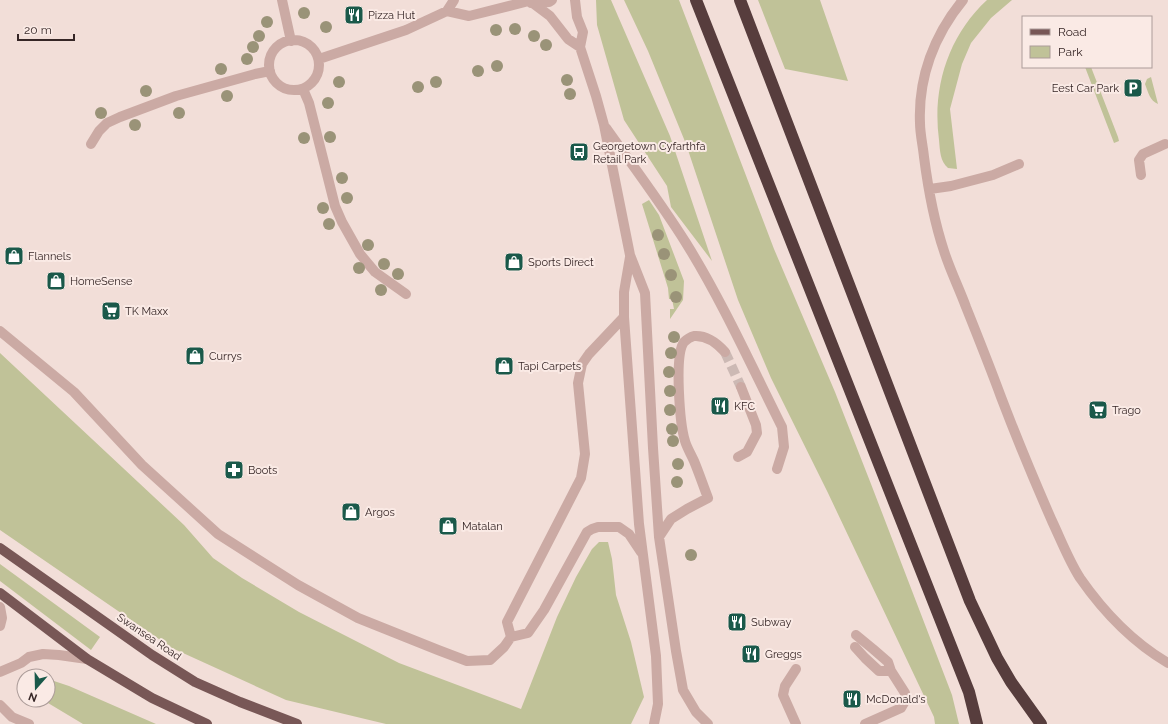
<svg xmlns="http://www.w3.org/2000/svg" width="1168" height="724" font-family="Raleway,sans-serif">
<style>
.green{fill:#c0c298}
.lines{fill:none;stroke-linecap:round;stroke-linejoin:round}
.minor-tunnel{stroke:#ccb9b4;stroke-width:10;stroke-dasharray:10 5;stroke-linecap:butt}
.minor{stroke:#cbaaa4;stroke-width:10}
.major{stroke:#785756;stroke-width:10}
.highway{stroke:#573d3d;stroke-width:12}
.tree{fill:#9a9378}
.labels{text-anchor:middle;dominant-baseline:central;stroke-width:4;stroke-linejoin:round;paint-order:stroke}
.poi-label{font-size:11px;fill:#362626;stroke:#faeae5;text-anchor:start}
.street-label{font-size:11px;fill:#362626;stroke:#faeae5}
</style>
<rect width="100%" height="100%" fill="#f2ded8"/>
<path class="green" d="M596,0h15l59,136 42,125 -41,-54 -4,-21 -43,-66 -27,-95z
M624,0h55l95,249 61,143 36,92 81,211 7,29h-24l-1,-7 -106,-224 -57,-115 -33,-78 -52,-156 -38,-93z
M758,0h62l28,81 -63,-12z
M987,0h25l-21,18 -20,25 -9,21 -12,45 7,60 -9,-1c-8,-7 -8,-17 -9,-28 -7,-52 9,-104 48,-140z
M1085,67h6l27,70 1,4 -5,2z
M1151,77l7,27c-8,-3 -10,-12 -13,-20l2,-5z
M649,200l10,15 25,66 -1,19 -13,19v-10h4l-2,-10h-3l-1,-11 -26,-84z
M0,353l184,172 29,33 29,20 57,34 100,51 122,46 36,-92 19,-40 16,-28 7,-7h9l4,17 4,36 15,47 13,55 -13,27h-245l-100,-24 -114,-52 -172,-118z
M0,564l100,73 -9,13 -91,-69z
M48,679l21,7 87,38h-73l-40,-24h5z"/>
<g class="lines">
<path class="minor-tunnel" d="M725,352l16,35"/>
<path class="minor" d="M282,0l9,41
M575,0l2,17 6,15 -3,15 16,49 8,29 26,130 15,38 8,155 6,89 17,114 7,39 13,22 12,12
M963,0c-29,35 -45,78 -43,123 0,11 3,23 4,34 4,31 10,64 20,94 6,19 15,37 22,56 12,30 24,60 35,90 16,42 33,83 51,124 9,19 17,40 28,57 23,33 54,65 88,85
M531,3l18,-1 3,-2
M534,4l16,12 18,23 12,8
M447,11l22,5 56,-14
M269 65a25 25 0 1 1 50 0a25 25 0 1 1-50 0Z
M319,59l87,-29 41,-19 7,-11
M303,89l6,14 26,103 7,16 18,32 15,18 31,22
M606,128c27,38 55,75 80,115 36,58 65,122 96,184l2,20 -7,22
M91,144l8,-13 8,-8 13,-6 56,-21 79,-22 15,-3
M1141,175l-2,-15 4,-6 22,-10
M930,189l21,-3 42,-11 26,-11
M630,257l-6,35v25l15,207 17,132 2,48 -4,20
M0,331l74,61 68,73 76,69 80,51 60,33 80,32 29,11 23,-1 14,-13 7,-10 -4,-15 74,-144 4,-24 -7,-71 4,-19 7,-10 35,-37
M738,457l9,-5 10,-19 -1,-8 -15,-38
M659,537l12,-18 16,-10 21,-11c-5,-13 -9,-25 -14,-37 -3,-7 -7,-13 -9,-20 -5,-16 -11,-86 -1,-99 3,-3 6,-5 10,-6 13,-1 23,7 31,16
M0,607l2,11 -2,8
M856,635l17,14 15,13 3,9 14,22v8l-4,7 -36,16
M511,637l17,-4 16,-23 43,-78 5,-3 6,-2h21l10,7 12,18
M855,647l10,11 14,13h12
M0,672l21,-9 8,-6 14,-3 16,1 28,4
M0,705l12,12 17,7
M796,724l-13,-29 2,-9 11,-17"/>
<path class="major" d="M0,548l152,107 43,27 45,20 57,22
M0,593l87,66 65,39 55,26"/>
<path class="highway" d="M696,0l273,692 8,32
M740,0l230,601 27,57 14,24 30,42"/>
</g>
<g class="tree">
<circle cx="304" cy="13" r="6"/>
<circle cx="267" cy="22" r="6"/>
<circle cx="326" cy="27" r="6"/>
<circle cx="515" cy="29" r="6"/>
<circle cx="496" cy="30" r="6"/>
<circle cx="259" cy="36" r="6"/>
<circle cx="534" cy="36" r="6"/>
<circle cx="546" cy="45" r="6"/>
<circle cx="253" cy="47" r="6"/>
<circle cx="247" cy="59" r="6"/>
<circle cx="497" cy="66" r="6"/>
<circle cx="221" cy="69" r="6"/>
<circle cx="478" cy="71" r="6"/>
<circle cx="567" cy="80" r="6"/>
<circle cx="339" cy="82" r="6"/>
<circle cx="436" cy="82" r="6"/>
<circle cx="418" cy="87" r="6"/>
<circle cx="146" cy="91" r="6"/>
<circle cx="570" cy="94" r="6"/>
<circle cx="227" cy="96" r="6"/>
<circle cx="328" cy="103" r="6"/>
<circle cx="101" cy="113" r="6"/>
<circle cx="179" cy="113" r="6"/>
<circle cx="135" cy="125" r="6"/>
<circle cx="330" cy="137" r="6"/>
<circle cx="304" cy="138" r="6"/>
<circle cx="342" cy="178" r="6"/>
<circle cx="347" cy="198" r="6"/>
<circle cx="323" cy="208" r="6"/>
<circle cx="329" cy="224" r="6"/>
<circle cx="658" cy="235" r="6"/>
<circle cx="368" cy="245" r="6"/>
<circle cx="664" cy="254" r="6"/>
<circle cx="384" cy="264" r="6"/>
<circle cx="359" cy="268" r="6"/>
<circle cx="398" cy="274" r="6"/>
<circle cx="671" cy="275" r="6"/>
<circle cx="381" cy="290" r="6"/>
<circle cx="676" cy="297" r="6"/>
<circle cx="674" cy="337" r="6"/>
<circle cx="671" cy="353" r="6"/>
<circle cx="669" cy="372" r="6"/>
<circle cx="670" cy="391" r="6"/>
<circle cx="670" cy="410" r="6"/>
<circle cx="672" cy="429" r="6"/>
<circle cx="673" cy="441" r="6"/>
<circle cx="678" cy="464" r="6"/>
<circle cx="677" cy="482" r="6"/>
<circle cx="691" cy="555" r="6"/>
</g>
<defs>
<g id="restaurant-square" transform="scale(1)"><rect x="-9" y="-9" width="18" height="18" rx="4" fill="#1a594a" stroke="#faeae5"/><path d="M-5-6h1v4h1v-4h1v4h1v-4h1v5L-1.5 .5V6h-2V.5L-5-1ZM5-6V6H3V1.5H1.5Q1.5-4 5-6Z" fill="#fff"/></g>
<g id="parking-square" transform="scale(1)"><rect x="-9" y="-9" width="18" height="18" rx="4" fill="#1a594a" stroke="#faeae5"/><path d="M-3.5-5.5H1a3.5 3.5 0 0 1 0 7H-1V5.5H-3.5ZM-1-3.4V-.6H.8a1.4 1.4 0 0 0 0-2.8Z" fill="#fff"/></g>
<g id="bus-square" transform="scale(1)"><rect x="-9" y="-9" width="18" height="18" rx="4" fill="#1a594a" stroke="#faeae5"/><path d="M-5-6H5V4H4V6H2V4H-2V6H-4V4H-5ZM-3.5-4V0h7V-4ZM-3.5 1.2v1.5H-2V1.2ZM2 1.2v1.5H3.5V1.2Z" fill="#fff"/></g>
<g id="shop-square" transform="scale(1)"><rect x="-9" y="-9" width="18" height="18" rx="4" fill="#1a594a" stroke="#faeae5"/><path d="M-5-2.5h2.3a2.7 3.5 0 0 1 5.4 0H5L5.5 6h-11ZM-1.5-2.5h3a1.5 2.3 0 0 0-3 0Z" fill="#fff"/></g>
<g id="supermarket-square" transform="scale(1)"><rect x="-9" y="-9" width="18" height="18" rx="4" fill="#1a594a" stroke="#faeae5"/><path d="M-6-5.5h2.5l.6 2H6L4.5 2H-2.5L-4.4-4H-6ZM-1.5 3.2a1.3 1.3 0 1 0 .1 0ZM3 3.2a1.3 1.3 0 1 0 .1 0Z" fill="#fff"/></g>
<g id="pharmacy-square" transform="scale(1)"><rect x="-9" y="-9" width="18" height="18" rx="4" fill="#1a594a" stroke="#faeae5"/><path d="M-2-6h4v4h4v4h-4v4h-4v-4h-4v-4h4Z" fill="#fff"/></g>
</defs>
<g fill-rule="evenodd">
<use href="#restaurant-square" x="354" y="15"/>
<use href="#parking-square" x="1133" y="88"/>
<use href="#bus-square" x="579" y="152"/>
<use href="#shop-square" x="14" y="256"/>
<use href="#shop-square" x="514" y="262"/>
<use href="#shop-square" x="56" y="281"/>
<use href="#supermarket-square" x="111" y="311"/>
<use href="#shop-square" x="195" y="356"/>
<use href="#shop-square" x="504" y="366"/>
<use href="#restaurant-square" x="720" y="406"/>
<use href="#supermarket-square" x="1098" y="410"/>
<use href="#pharmacy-square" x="234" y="470"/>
<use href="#shop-square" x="351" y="512"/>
<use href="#shop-square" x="448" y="526"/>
<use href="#restaurant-square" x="737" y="622"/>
<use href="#restaurant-square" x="751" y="654"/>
<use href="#restaurant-square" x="852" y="699"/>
</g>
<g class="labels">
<g class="poi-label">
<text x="368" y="15">Pizza Hut</text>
<text x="1119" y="88" text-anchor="end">Eest Car Park</text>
<text x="593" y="146">Georgetown Cyfarthfa<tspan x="593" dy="13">Retail Park</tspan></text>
<text x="28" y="256">Flannels</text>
<text x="528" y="262">Sports Direct</text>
<text x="70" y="281">HomeSense</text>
<text x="125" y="311">TK Maxx</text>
<text x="209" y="356">Currys</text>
<text x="518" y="366">Tapi Carpets</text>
<text x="734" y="406">KFC</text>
<text x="1112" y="410">Trago</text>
<text x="248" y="470">Boots</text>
<text x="365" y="512">Argos</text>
<text x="462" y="526">Matalan</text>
<text x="751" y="622">Subway</text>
<text x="765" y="654">Greggs</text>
<text x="866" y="699">McDonald's</text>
</g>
<g class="street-label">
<text transform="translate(149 637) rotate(34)">Swansea Road</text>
</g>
</g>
<rect x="1022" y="16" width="130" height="52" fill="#faeae5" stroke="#ac9c99"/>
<rect x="1030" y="29" width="20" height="6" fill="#785756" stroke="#ac9c99"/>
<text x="1058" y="36" font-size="12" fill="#362626">Road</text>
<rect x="1030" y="46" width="20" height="12" fill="#c0c298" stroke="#ac9c99"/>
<text x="1058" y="56" font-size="12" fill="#362626">Park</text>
<g transform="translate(36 688) rotate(200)"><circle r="19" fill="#faeae5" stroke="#ac9c99"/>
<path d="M0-3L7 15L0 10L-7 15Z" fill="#1a594a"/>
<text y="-6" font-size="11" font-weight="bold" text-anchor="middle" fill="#362626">N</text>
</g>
<path d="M18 34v6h56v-6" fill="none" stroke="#362626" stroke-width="2"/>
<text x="24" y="34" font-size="12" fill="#362626" stroke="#faeae5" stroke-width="3" paint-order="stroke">20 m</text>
</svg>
